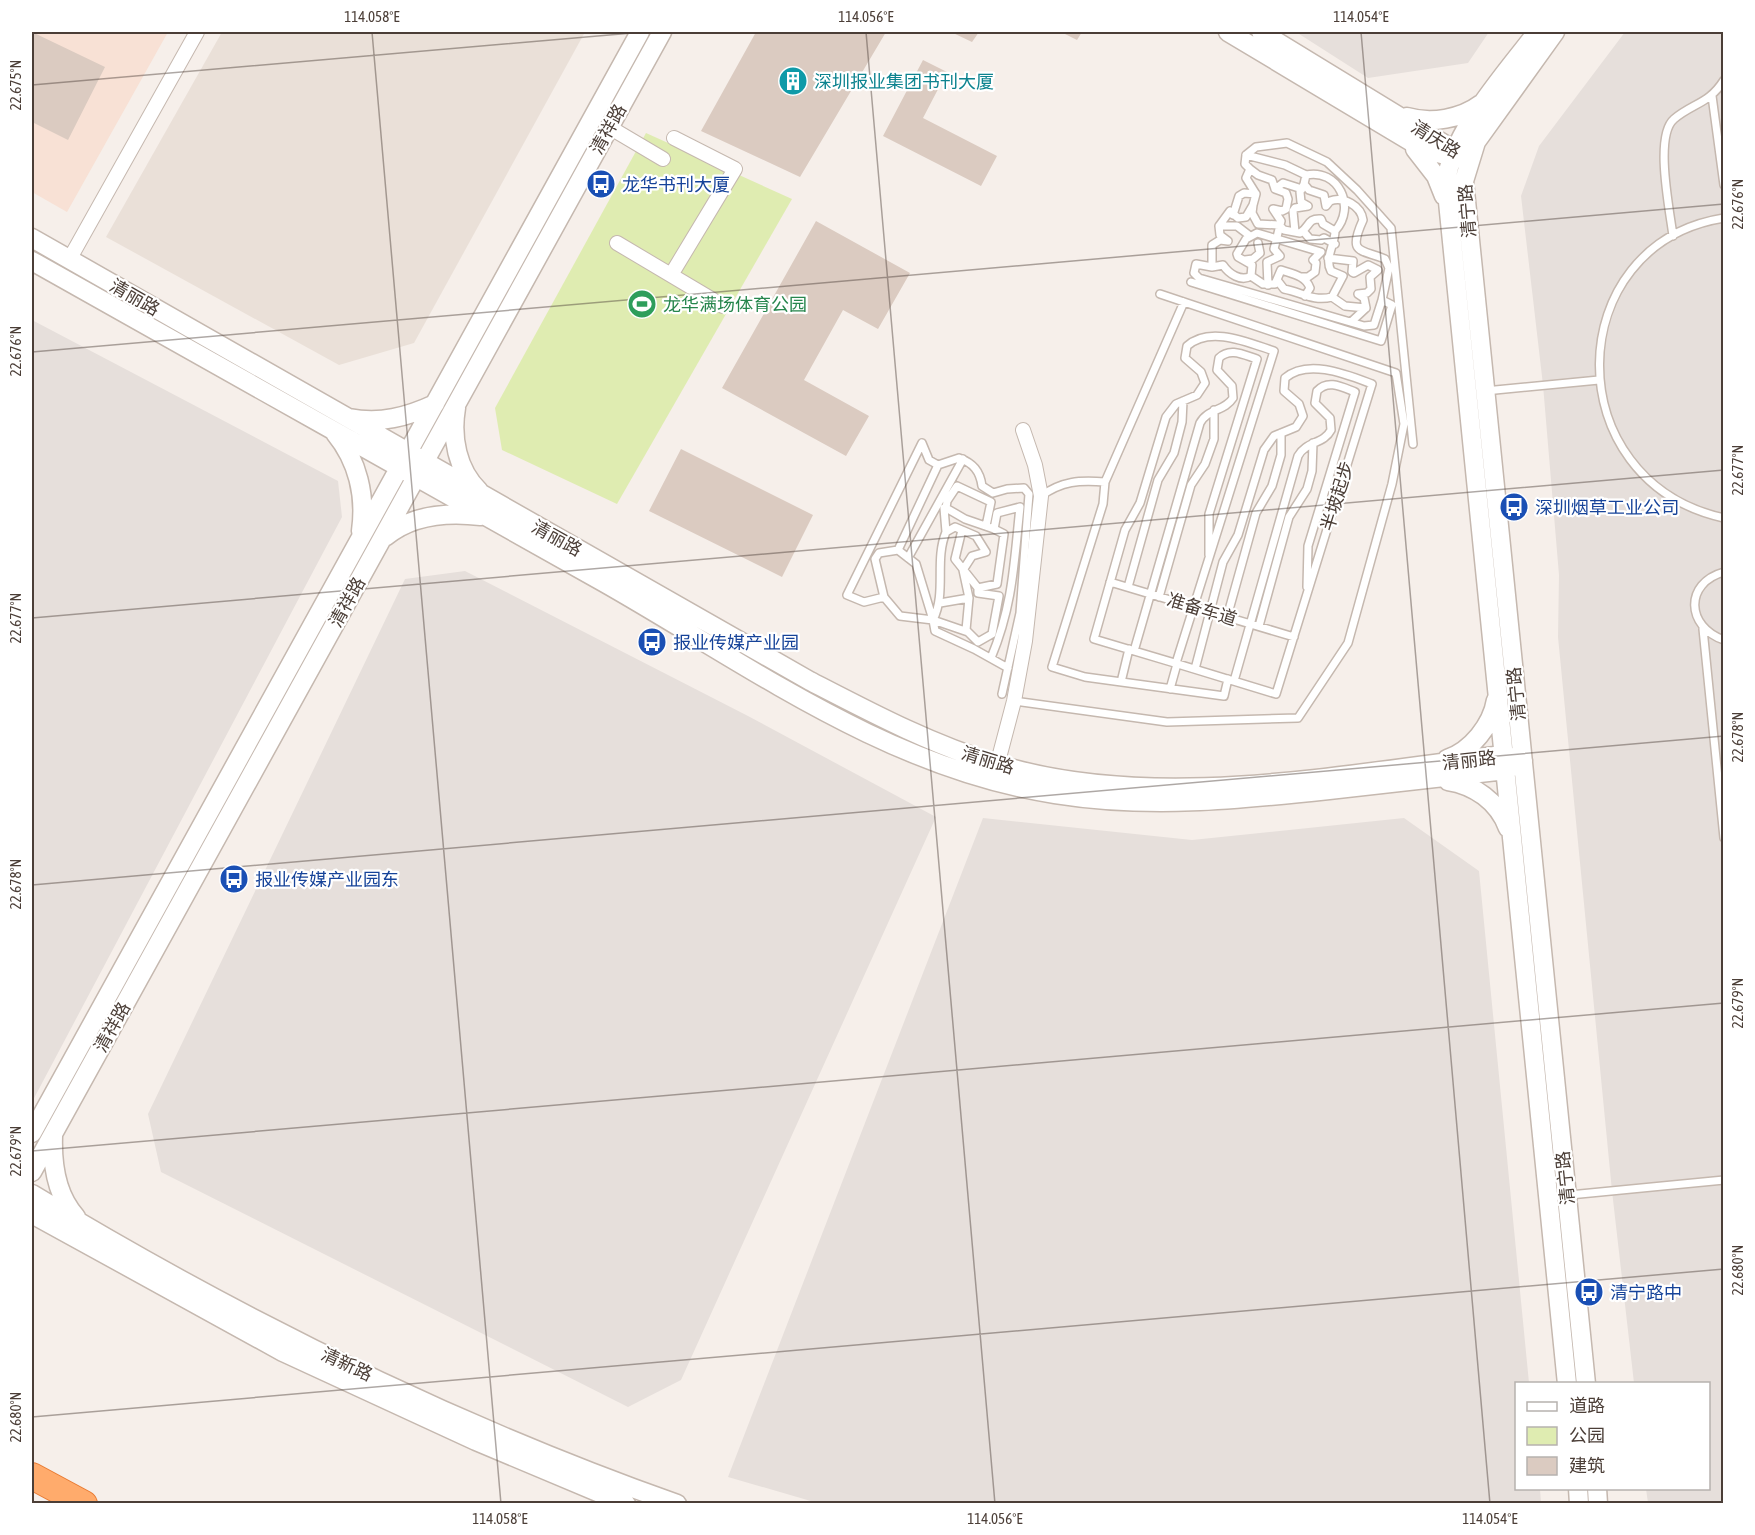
<svg xmlns="http://www.w3.org/2000/svg" width="1755" height="1535" font-family="'Asap Condensed','Noto Sans SC',sans-serif">
<style>
.residential{fill:#eae0d8}
.commercial{fill:#f8e1d5}
.industrial{fill:#e6dfdb}
.green{fill:#dfecb1}
.building{fill:#dbcbc1}
.lines{fill:none;stroke-linecap:round;stroke-linejoin:round}
.service-casing{stroke:#c5b8af;stroke-width:10}
.minor-casing{stroke:#c5b8af;stroke-width:16}
.tertiary-casing{stroke:#c5b8af;stroke-width:21}
.motorway-casing{stroke:#e87a32;stroke-width:28}
.service{stroke:#fff;stroke-width:7}
.minor{stroke:#fff;stroke-width:14}
.tertiary{stroke:#fff;stroke-width:18}
.motorway{stroke:#ffab6c;stroke-width:26}
.ticks{fill:none;stroke:#4b3e37;stroke-width:1.5;stroke-opacity:0.45}
.labels{text-anchor:middle;dominant-baseline:central;stroke-width:4.5;stroke-linejoin:round;paint-order:stroke}
.culture-label{font-size:18px;fill:#0d838f;stroke:#fff;text-anchor:start}
.street-label{font-size:18px;fill:#4b3e37;stroke:#fff}
.transit-label{font-size:18px;fill:#164399;stroke:#fff;text-anchor:start}
.leisure-label{font-size:18px;fill:#27864d;stroke:#fff;text-anchor:start}
.neatline{fill:none;stroke:#4b3e37;stroke-width:2}
.ticks-label{font-size:15px;text-anchor:middle;fill:#4b3e37}
</style>
<rect width="100%" height="100%" fill="#f6efea"/>
<path class="residential" d="M222,32h363l-171,311 -75,22 -233,-128z"/>
<path class="commercial" d="M32,32h136l-101,180 -35,-20z"/>
<path class="industrial" d="M1296,32h193l-21,31 -100,15z
M1625,32h98v1471h-75l-2,-14 62,-1v-104l-74,-1 -22,-192 -54,-554 1,-62 -16,-190 -22,-189 18,-50z
M32,320l306,161 4,36 -310,585z
M465,571l283,145 188,101 -255,563 -53,27 -467,-235 -13,-58 257,-535z
M983,818l209,22 212,-22 75,53 50,512 -13,1v104l24,1 1,14 -720,1 -93,-27z"/>
<path class="green" d="M646,133l146,66 -175,305 -115,-54 -7,-42z"/>
<path class="building" d="M32,32l73,35 -37,73 -36,-18z
M756,32h130l-86,145 -99,-46z
M951,32h28l-7,10z
M1061,32h21l-5,8z
M923,60l24,12 -24,46 74,38 -16,30 -98,-50z
M816,221l94,52 -32,56 -35,-19 -39,70 65,36 -23,40 -124,-68z
M681,449l132,66 -31,62 -133,-66z"/>
<g class="lines">
<g class="service-casing">
<path id="service" d="M1712,96l12,89
M1246,155l10,-8 31,-4 40,19 30,28 34,38 22,216
M1250,169l-5,-5 1,-9 39,10 21,10
M1304,184l2,-9c32,-7 51,32 29,56
M1253,205l3,-11 -10,-16 4,-9 8,6 14,5 3,9 8,-6 19,6
M1233,215l6,-19 5,-3 12,1
M1724,218c-164,26 -168,263 0,300
M1219,226h18l13,10
M1303,231l7,8 11,1 3,-2 11,6
M1295,232l-2,-21 2,-3 13,-2 -7,-4 -1,-10 4,-8 5,6 15,5 2,11 4,-5c14,-5 31,5 33,19 -16,35 -2,29 22,39l4,9 -7,32
M1673,236c-3,-25 -19,-100 1,-117 19,-16 35,-15 50,-39
M1328,258l25,3 -1,11 2,1 14,-8 10,5 -8,7 1,12 -4,4 -9,1 6,4 2,10 -15,14
M1245,260l8,-1 7,-6 -2,-10
M1212,267v-22l8,-5 8,1 -8,-6 -1,-9 11,-15 8,7 8,-1 7,-12 -1,8 6,11 21,1 5,5 16,3c10,-6 7,-15 21,-14l2,5 12,7c0,14 -11,27 -4,40l12,5 -11,21c-19,5 -31,-5 -48,-8l-7,-9
M1251,276l12,8h12l6,-14c12,4 25,6 29,18l-5,8
M1191,282l190,59 11,-36 -10,-5 -8,25 -10,1 -165,-48 -5,-5 2,-9 16,3 11,-2c6,9 18,17 28,11l1,-11 -14,-8 -1,-3 9,-15 11,-6 64,19 -8,8 3,3 -1,9 -7,5h-6
M1268,285l-1,-23 13,-6 -6,-7 7,-28 -8,-12 9,2 4,-2 2,-10 -2,-6 -11,-4
M1332,297l13,9 21,2
M1485,391l114,-11
M1105,482l-2,22 -51,163 33,10 139,19 4,-17
M1041,496c21,-15 38,-16 64,-14l79,-180
M944,508l2,24
M986,526l5,-24 -34,-16 -10,15 -1,7 19,11 29,10
M962,530l-7,29 23,29
M898,550l40,-85
M908,558l55,-99
M1724,572c-40,11 -38,55 0,68
M1110,582l184,55
M1128,587l30,-107 16,-27 8,-31 1,-21
M884,597l16,19 33,4 35,12
M1159,597l32,-112 14,-21 9,-25v-29
M940,603l29,-5
M1227,617l29,-104 16,-27 9,-31v-22
M933,620l2,11 39,18 34,19
M1259,626l30,-109 18,-28 5,-18 1,-28
M1703,629l21,209
M1134,651l66,-228c7,-14 25,-12 33,-25l-1,-12 -15,-16 2,-12c11,-11 25,-3 38,1l-48,155v41
M991,658c22,-53 23,-95 29,-151l-23,6 -3,16 10,5 -7,50 -19,4v5l21,3 -7,38 -14,8 -12,-12 3,-32 -6,-28 9,-14 14,-4 -10,-16 -21,-9 -9,5c-12,29 1,60 -13,88l-17,-56 -18,-14 -19,3 -4,6 9,38 -20,5 -17,-7 75,-152 7,17 9,5 21,-7c14,5 21,13 23,28l11,7 14,-4 17,-1 5,6 -9,119 -18,81
M1176,663l98,-312c-25,-8 -64,-26 -87,-5l-2,12 16,14 4,11 -8,12 -21,9 -10,13 -26,86 -15,27 -31,109c61,18 121,36 182,55l96,-310c-24,-9 -64,-26 -87,-6l-1,13 15,13 4,12 -7,11 -22,9 -10,14 -26,85 -15,27 -28,107
M1234,681l64,-225c8,-15 26,-12 33,-26l-1,-12 -15,-15 2,-12c11,-12 25,-4 38,1l-47,154 -1,41
M1121,682l8,-33
M1170,689l7,-25
M1014,701l153,21 131,-4 50,-75 44,-159 12,-60 -8,-51 -236,-79
M1549,1197l175,-17"/>
</g>
<g class="minor-casing">
<path id="minor" d="M609,127l54,32
M617,243l106,63
M69,260l128,-228
M671,275l64,-106 -61,-31
M995,773l19,-72 11,-60 16,-145 -6,-31 -12,-35"/>
</g>
<g class="tertiary-casing">
<path id="tertiary" d="M1228,32l197,118 37,9
M1261,32l201,123
M1537,32c-30,40 -85,100 -91,150l121,1202
M1555,32l-79,110 -12,39 122,1203
M1407,117c24,7 54,2 74,-13
M1415,149l21,27 8,20
M32,238l778,443c60,31 120,63 186,83 159,49 345,10 508,-9l19,6
M32,261c190,107 381,214 571,321 143,81 285,187 452,212 94,15 180,6 274,-4 59,-7 118,-13 177,-20l17,-9
M456,408c-5,29 1,62 23,83
M349,418c31,6 58,-1 86,-14
M335,433c23,28 31,63 26,98
M385,537c26,-22 63,-25 96,-21
M1447,759c24,-8 45,-34 49,-59
M1448,781c26,4 50,20 60,47
M32,1133l608,-1101
M53,1136c-1,29 3,59 23,81
M32,1172l630,-1140
M32,1194c202,122 422,231 645,310
M32,1214l251,138 193,89 150,63
M1578,1488l1,16
M1597,1488l1,16"/>
</g>
<g class="motorway-casing">
<path id="motorway" d="M32,1476l52,28"/>
</g>
<use href="#service" class="service"/>
<use href="#minor" class="minor"/>
<use href="#tertiary" class="tertiary"/>
<use href="#motorway" class="motorway"/>
</g>
<path class="ticks" d="M372,32l129,1472M866,32l129,1472M1361,32l129,1472M32,85l612,-53M32,352l1692,-148M32,618l1692,-148M32,885l1692,-149M32,1151l1692,-148M32,1417l1692,-148"/>
<defs>
<g id="building-disc" transform="scale(1.5)"><circle r="9.5" fill="#0f9aa8" stroke="#fff"/><path d="M-4-6H4V6H1V3H-1V6H-4ZM-2.5-4.3h1.7v1.8h-1.7ZM.8-4.3h1.7v1.8H.8ZM-2.5-1h1.7V.8h-1.7ZM.8-1h1.7V.8H.8Z" fill="#fff"/></g>
<g id="bus-disc" transform="scale(1.5)"><circle r="9.5" fill="#1a4fb4" stroke="#fff"/><path d="M-5-6H5V4H4V6H2V4H-2V6H-4V4H-5ZM-3.5-4V0h7V-4ZM-3.5 1.2v1.5H-2V1.2ZM2 1.2v1.5H3.5V1.2Z" fill="#fff"/></g>
<g id="stadium-disc" transform="scale(1.5)"><circle r="9.5" fill="#2e9e5b" stroke="#fff"/><path d="M0-5a6.5 5 0 1 0 0 10a6.5 5 0 1 0 0-10ZM-3.5-1.8h7v3.6h-7Z" fill="#fff"/></g>
</defs>
<g fill-rule="evenodd">
<use href="#building-disc" x="793" y="81"/>
<use href="#bus-disc" x="601" y="184"/>
<use href="#stadium-disc" x="642" y="304"/>
<use href="#bus-disc" x="1514" y="507"/>
<use href="#bus-disc" x="652" y="642"/>
<use href="#bus-disc" x="234" y="879"/>
<use href="#bus-disc" x="1589" y="1292"/>
</g>
<g class="labels">
<g class="culture-label">
<text x="814" y="81">深圳报业集团书刊大厦</text>
</g>
<g class="street-label">
<text transform="translate(608 129) rotate(-61)">清祥路</text>
<text transform="translate(1436 139) rotate(32)">清庆路</text>
<text transform="translate(1467 211) rotate(-95)">清宁路</text>
<text transform="translate(135 297) rotate(30)">清丽路</text>
<text transform="translate(1337 496) rotate(-73)">半坡起步</text>
<text transform="translate(557 538) rotate(29)">清丽路</text>
<text transform="translate(347 602) rotate(-61)">清祥路</text>
<text transform="translate(1202 609) rotate(17)">准备车道</text>
<text transform="translate(1516 694) rotate(-96)">清宁路</text>
<text transform="translate(988 760) rotate(17)">清丽路</text>
<text transform="translate(1469 760) rotate(-6)">清丽路</text>
<text transform="translate(112 1027) rotate(-61)">清祥路</text>
<text transform="translate(1565 1178) rotate(-96)">清宁路</text>
<text transform="translate(347 1364) rotate(25)">清新路</text>
</g>
<g class="transit-label">
<text x="622" y="184">龙华书刊大厦</text>
<text x="1535" y="507">深圳烟草工业公司</text>
<text x="673" y="642">报业传媒产业园</text>
<text x="255" y="879">报业传媒产业园东</text>
<text x="1610" y="1292">清宁路中</text>
</g>
<g class="leisure-label">
<text x="663" y="304">龙华满场体育公园</text>
</g>
</g>
<rect width="1755" height="1535" fill="none" stroke="#ffffff" stroke-width="66"/>
<rect x="1515" y="1382" width="195" height="108" fill="#ffffff" stroke="#b7b2af" stroke-width="1.5"/>
<rect x="1527" y="1402" width="30" height="9" fill="#ffffff" stroke="#b7b2af" stroke-width="1.5"/>
<text x="1569" y="1412" font-size="18" fill="#4b3e37">道路</text>
<rect x="1527" y="1427" width="30" height="18" fill="#dfecb1" stroke="#b7b2af" stroke-width="1.5"/>
<text x="1569" y="1442" font-size="18" fill="#4b3e37">公园</text>
<rect x="1527" y="1457" width="30" height="18" fill="#dbcbc1" stroke="#b7b2af" stroke-width="1.5"/>
<text x="1569" y="1472" font-size="18" fill="#4b3e37">建筑</text>
<rect x="33" y="33" width="1689" height="1469" class="neatline"/>
<g class="ticks-label">
<text x="372" y="22">114.058°E</text>
<text x="866" y="22">114.056°E</text>
<text x="1361" y="22">114.054°E</text>
<text transform="translate(16 85) rotate(-90)" y="5">22.675°N</text>
<text transform="translate(1738 204) rotate(-90)" y="5">22.676°N</text>
<text transform="translate(16 351) rotate(-90)" y="5">22.676°N</text>
<text transform="translate(1738 470) rotate(-90)" y="5">22.677°N</text>
<text transform="translate(16 618) rotate(-90)" y="5">22.677°N</text>
<text transform="translate(1738 737) rotate(-90)" y="5">22.678°N</text>
<text transform="translate(16 884) rotate(-90)" y="5">22.678°N</text>
<text transform="translate(1738 1003) rotate(-90)" y="5">22.679°N</text>
<text transform="translate(16 1151) rotate(-90)" y="5">22.679°N</text>
<text transform="translate(1738 1270) rotate(-90)" y="5">22.680°N</text>
<text transform="translate(16 1417) rotate(-90)" y="5">22.680°N</text>
<text x="500" y="1524">114.058°E</text>
<text x="995" y="1524">114.056°E</text>
<text x="1490" y="1524">114.054°E</text>
</g>
</svg>
